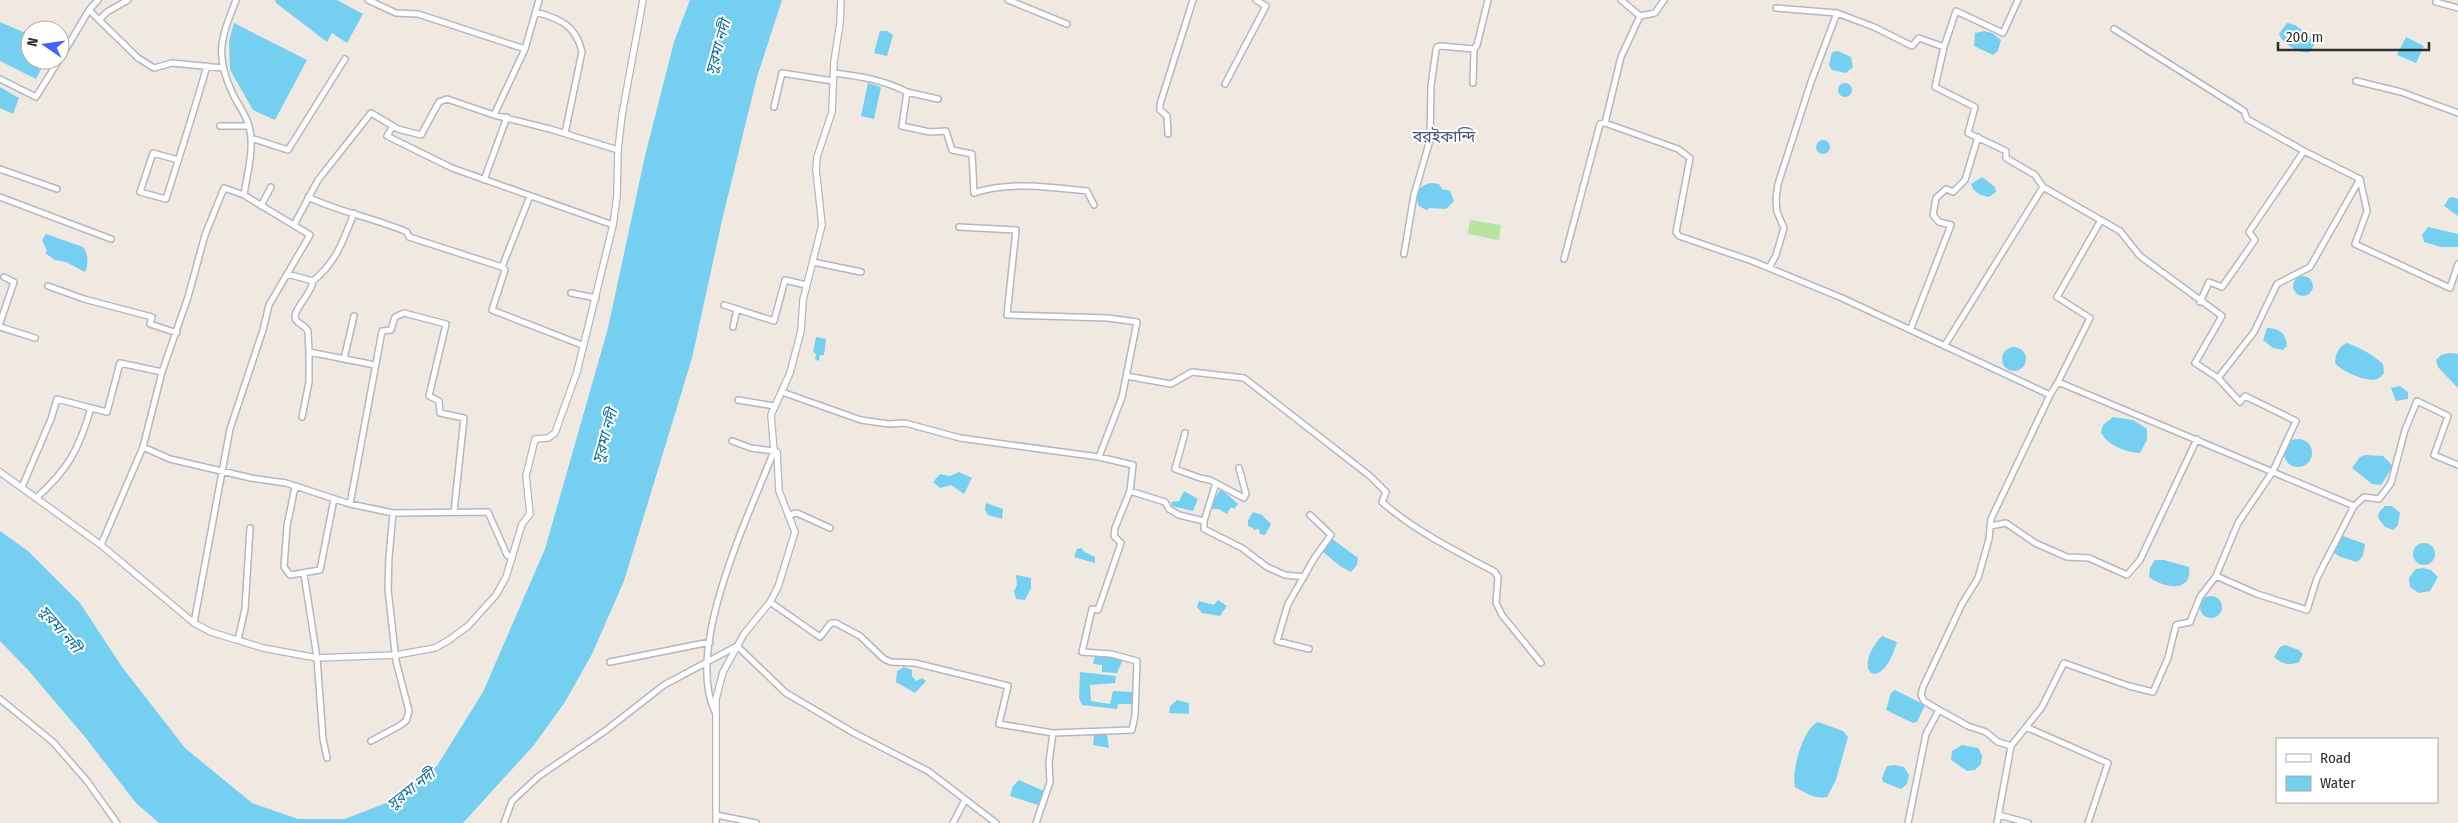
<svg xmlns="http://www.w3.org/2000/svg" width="2458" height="823" font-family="'Fira Sans Condensed','Noto Sans Bengali',sans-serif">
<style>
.green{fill:#b6e59e}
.water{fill:#75cff0}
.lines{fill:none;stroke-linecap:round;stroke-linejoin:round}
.minor-casing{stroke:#b4b7c1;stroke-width:8}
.tertiary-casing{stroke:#b4b7c1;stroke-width:8}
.minor{stroke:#fff;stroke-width:5}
.tertiary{stroke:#fff;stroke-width:5.5}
.labels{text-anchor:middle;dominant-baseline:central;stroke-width:4;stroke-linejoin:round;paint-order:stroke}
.water-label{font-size:15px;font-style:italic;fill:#0d6fa3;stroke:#fff}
.quarter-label{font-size:16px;fill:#4d5680;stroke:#fff}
</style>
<rect width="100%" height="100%" fill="#efe9e1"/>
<path class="green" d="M1470,220l31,5 -2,15 -31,-6z"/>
<path class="water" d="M275,0h62l26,14 -16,29 -15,-10 -5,9 -51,-39z
M690,0h92l-25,77 -34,139 -31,142 -68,223 -32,73 -27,48 -31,43 -71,78h-304l-23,-20 -51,-66 -57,-67 -28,-29v-110l28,20 52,52 42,64 63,81 67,55 46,16h47l46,-18 46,-35 46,-74 62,-143 63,-221 37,-172 29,-114z
M0,22l30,13v25h16l-10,19 -36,-18z
M234,23l73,37 -32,60 -22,-10 -23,-40 -1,-29z
M2287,23l8,2 19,14 2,2 -6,11c-10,3 -28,-9 -31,-18z
M880,31h7l6,4 -6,21 -13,-3z
M1984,31l8,2 9,7 -3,11 -5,4 -19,-9 1,-13z
M2406,37l18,9 -8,17 -19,-8z
M1838,51l13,6 2,10 -7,6 -14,-3 -3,-5 3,-13z
M1838 90a7 7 0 1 1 14 0a7 7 0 1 1-14 0Z
M868,83l13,4 -7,32 -13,-3z
M0,87l19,11 -6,16 -13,-6z
M1816 147a7 7 0 1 1 14 0a7 7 0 1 1-14 0Z
M1982,177l13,10 1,5 -7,5c-9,-2 -15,-4 -18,-13z
M1432,183l7,1 3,5 8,2 4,10 -8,8 -16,-1 -4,2 -7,-4c-6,-12 1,-22 13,-23z
M2453,197l5,2v17l-14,-10 5,-8z
M2428,227l30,7v13h-17l-17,-5 -2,-7z
M46,234l37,13c5,6 6,17 2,25l-19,-10 -11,-2 -10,-7 2,-2 -5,-11z
M2293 286a10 10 0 1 1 20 0a10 10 0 1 1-20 0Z
M2267,328c12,0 19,5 20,18l-4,4 -10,-2 -10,-8z
M816,337l10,2 -2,16h-4l-1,6 -4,-2 1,-5 -3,-2z
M2347,343c14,5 25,11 36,21l1,9c-2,2 -4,5 -7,6 -9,4 -36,-8 -42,-16 0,-9 4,-17 12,-20z
M2002 359a12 12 0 1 1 24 0a12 12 0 1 1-24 0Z
M2449,353l9,1v34l-20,-21 -2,-7 5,-5z
M2400,386l8,6v7l-12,2 -5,-13z
M2113,417l20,3 14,9v11l-7,13c-15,-1 -31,-7 -39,-20l2,-8z
M2284 453a14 14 0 1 1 28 0a14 14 0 1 1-28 0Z
M2365,455l18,1 10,10 -12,19 -9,-1 -20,-16 8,-11z
M959,472l13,6 -8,16 -13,-9 -11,3 -7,-6 7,-8 10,2z
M1221,489l17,15 -4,5 -3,-2 -4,7 -8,-5h-6l-3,-3z
M1184,491l14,8 -5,12 -21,-5 -1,-4 8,-1z
M986,503l17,6 -1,10 -14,-4 -3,-5z
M2385,506h7l8,7 -2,12 -5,5 -8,-3 -7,-9 1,-6z
M1253,512l9,3 9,9 -6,11 -5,-1 -1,-5 -6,1v-2l-5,-2v-6z
M2343,536l22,8 -2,12 -6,6 -16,-5 -7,-4z
M1331,538l27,20 -1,7 -6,7 -11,-6 -17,-14z
M2413 554a11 11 0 1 1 22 0a11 11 0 1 1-22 0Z
M1082,548l1,3 12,6v6l-21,-6 3,-8z
M2155,560h9l25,7c4,27 -26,21 -40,10l1,-9z
M2423,568l8,2 7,7 -8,14 -11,2 -9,-6 -1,-9 7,-9z
M1016,575l15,3v10l-6,12 -9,-1 -2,-8 3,-6z
M2200 607a11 11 0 1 1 22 0a11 11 0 1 1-22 0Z
M1218,600l9,6 -7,10 -18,-3 -5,-6 2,-6 15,4z
M1882,636l15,6c-16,55 -48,29 -15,-6z
M2285,645l14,5 4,4 -4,8c-10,4 -17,2 -25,-5l6,-10z
M1095,655l28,4 -6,14 -15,-1v-7l-9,-1z
M904,667l8,3v6l4,5 6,-3 4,3 -11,12 -19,-11 1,-11z
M1080,672l36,4 -1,7 -25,2 1,16 19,3 3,-13 19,1v12h-14l-1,5 -35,-4 -3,-7z
M1895,690l30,15 -8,17 -4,1 -27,-13 5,-17z
M1177,700l12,3v11l-20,-1 1,-7z
M1818,722l25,9 5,6 -12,43 -9,17c-13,2 -21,-4 -32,-10 -4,-15 8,-59 23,-65z
M1094,735h13l2,13 -16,-3z
M1962,745l16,3 4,7 -1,9 -6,6 -8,1 -16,-11 1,-9z
M1894,765l10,2 5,8 -2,9 -6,5 -18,-7 -1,-4 5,-12z
M1019,780l25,11 -6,14 -28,-9 3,-10z"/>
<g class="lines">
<g class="minor-casing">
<path id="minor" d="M368,0l28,13 22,1 107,35
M1008,0l59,24
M1621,0l19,16
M2436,2l22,6
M1776,8l61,5 37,14 38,19 7,-8 25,9 -9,40 40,20 -7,26 38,18v7l29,17 8,12 77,44 20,25 82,60 -27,47 23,15 22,24 5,-6 51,25 -23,50 -35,52 -22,53 -16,21 -10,25 -14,3 -8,33 -15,34 -24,-6 -65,-23 -22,44 -31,39 -14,77
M89,10l49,48 16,10 18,-5 51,5
M536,12c24,7 40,13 46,40l-17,81
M1640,16l15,-3 9,-13
M99,20l8,-8 21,-12
M2114,29l130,82 3,8 57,32
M1944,47l12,-36 47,22 15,-33
M60,59l29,-49 9,-10
M834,73c25,3 50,7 73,19l-5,34 28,6 16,-1 6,19 20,4 2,39c35,-12 77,-6 113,-2l7,14
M0,79l36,18 23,-37
M2356,81l45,11 57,21
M1473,83l1,-34
M1225,84l41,-78 -10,-6
M907,92l31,7
M774,107l8,-34 51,8
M494,115l31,-66 14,-49
M1605,123l73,26 12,9 -14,74 3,4 73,25 90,37 208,97 8,-13 296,124 10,-9 15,2 12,-16 14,-53 12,-29 31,15 -14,39 24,10
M220,126h29
M393,126l-6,10 65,32 161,57
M1168,134l-1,-18 -7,-6v-6l33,-104
M251,138l37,12 57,-91
M178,160l-25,-7 -13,39 26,7c14,-44 28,-88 41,-133
M0,169l57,20
M484,180l23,-63
M0,197l111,42
M308,197c31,15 66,21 99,35l2,5 93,30 28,-71
M261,206l10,-19
M294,225l24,-45 53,-67 27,16 23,6 18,-33 8,-3 47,16 56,14 68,21
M959,227l57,3 -9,85 101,3 29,4 -15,75 -23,60
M1404,254l10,-59 16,-55 1,-54 5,-36 1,-3 4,-1 33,3 3,-4 11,-45
M1564,259l36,-135 5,-1 16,-66 19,-41
M813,262l48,10
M502,267l3,3 -13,40 90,35
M1769,268l7,-13 8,-27 -7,-16 -1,-13 2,-15 33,-102 26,-69
M287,274l26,7c24,-20 30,-40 41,-68
M48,286l36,13 68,18 -2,7 27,9
M571,293l25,5
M2200,302l9,-20 13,5 33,-47 -6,-8 55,-81 56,28 7,32 -12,33 95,44 8,-24
M724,305l50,16 11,-41 21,5
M0,323l14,-41 -10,-5
M0,327l35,11
M733,327l4,-18
M1911,328l40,-103 -12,-3 -6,-7 3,-17 10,-9 7,3 12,-12 13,-43
M1945,345l98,-158
M309,352l-1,-21c-3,-5 -9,-7 -12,-11 -6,-8 16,-26 17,-39
M344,359l10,-43
M1126,376l45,8 21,-12 52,6 126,98 16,16 -4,10c33,29 74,49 113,70l3,5 -2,26 6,12 39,48
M2218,378l36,-46 23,-48 33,-17 50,-88
M2058,382l32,-64 -33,-21 44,-77
M738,400l36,6
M302,417l7,-35v-30l66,13
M1185,433l-10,36 25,9 10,2 34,18 2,-4 -7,-26
M143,447l27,12 81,19 35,5 64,21 43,9 95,-1 19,43 5,3
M22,487l29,-68 6,-20 34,9
M295,487l-8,39 -3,41 6,8 30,-5 14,-71
M1130,491l35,11 4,7 10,6 25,6v8l38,19 25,19 18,8 19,2
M36,498c32,-28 43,-49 55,-90l16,4 13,-49 42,9
M350,504l32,-173 9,-1 4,-13 9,-4 42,11 -17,72 10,5 1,12 24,5 -10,94
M788,515l9,-2 33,15
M1204,521l12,-38
M1990,526l16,-3 29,20 32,14 22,1 38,17 13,-15 57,-121
M101,545l42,-98 19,-75 26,-75 17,-62 19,-47 20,7
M304,574l13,84 6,81 4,19
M2216,576l41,18 50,16 10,-32 37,-72
M770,602l50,35 11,-14h5l24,13 24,23 7,3 24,1 93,23 -9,38 54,9 79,-3 3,-15 2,-54 -26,-7 -29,-2 10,-43 6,1 23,-67 -7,-7 1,-8 15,-37 3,-26 -34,-8 -139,-19 -55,-15 -16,1 -28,-4 -79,-28
M194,623l36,-194 33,-99 6,-25 41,-70 -66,-40c3,-21 11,-48 5,-69 -3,-12 -12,-22 -17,-34 -18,-38 -10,-56 4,-92
M238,640l7,-31 5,-81
M1309,649l-32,-8 11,-37 27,-47 16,-22 -21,-20
M610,662l100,-20
M0,699l53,43 34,39 30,42
M1939,710l29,16 18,6 12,10 13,4
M715,712c-31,-64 34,-197 59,-261l-23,-3 -19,-7
M2026,727l82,36 -20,60
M371,741l28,-15 7,-5 3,-10 -13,-50 -8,-72 1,-32 4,-44
M716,815l40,8
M1999,815l29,8
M504,823l8,-22 27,-25 66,-45 59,-46 73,-39 49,47 68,40 74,38 68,52
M953,823l12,-23
M1036,823l14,-41 -1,-20 4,-29
M1908,823l18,-89 13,-24 -15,-9 -3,-6 2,-8 39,-83 16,-26 11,-39 2,-20 59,-124"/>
</g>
<g class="tertiary-casing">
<path id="tertiary" d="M0,472l101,73 93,78 17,9 52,16 54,10 79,-3 39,-7 14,-8 19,-14 28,-31 10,-18 16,-53 8,-10 -4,-38 9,-37 13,-1 7,-5 22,-61 36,-147 4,-29 1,-46 4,-35 21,-115
M716,823v-124l7,-27 21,-38 26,-32 8,-15 17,-55 -16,-41 -2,-39 -3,-1 -3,-36 19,-42 11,-42 2,-31 19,-75 -6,-56 1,-12 15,-45 2,-50 6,-39 1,-23"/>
</g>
<use href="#minor" class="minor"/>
<use href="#tertiary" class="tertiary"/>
</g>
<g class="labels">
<g class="water-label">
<text transform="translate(718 47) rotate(-74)">সুরমা নদী</text>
<text transform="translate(605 436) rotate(-74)">সুরমা নদী</text>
<text transform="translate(60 629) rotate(50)">সুরমা নদী</text>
<text transform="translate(411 789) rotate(-38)">সুরমা নদী</text>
</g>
<g class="quarter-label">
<text x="1444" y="136">বরইকান্দি</text>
</g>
</g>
<rect x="2276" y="738" width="162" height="65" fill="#ffffff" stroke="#ababab"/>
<rect x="2286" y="754" width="25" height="8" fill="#ffffff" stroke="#ababab"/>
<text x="2320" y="763" font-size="15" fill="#2e2e2e">Road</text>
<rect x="2286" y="776" width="25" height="15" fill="#75cff0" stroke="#ababab"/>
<text x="2320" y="788" font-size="15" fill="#2e2e2e">Water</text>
<g transform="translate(45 45) rotate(283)"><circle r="24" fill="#ffffff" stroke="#ababab"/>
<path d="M0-4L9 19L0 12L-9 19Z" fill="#4264fb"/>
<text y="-8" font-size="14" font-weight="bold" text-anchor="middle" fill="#2e2e2e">N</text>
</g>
<path d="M2278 42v8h151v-8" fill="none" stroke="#2e2e2e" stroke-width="2.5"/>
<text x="2286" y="42" font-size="15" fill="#2e2e2e" stroke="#ffffff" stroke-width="4" paint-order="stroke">200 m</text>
</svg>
